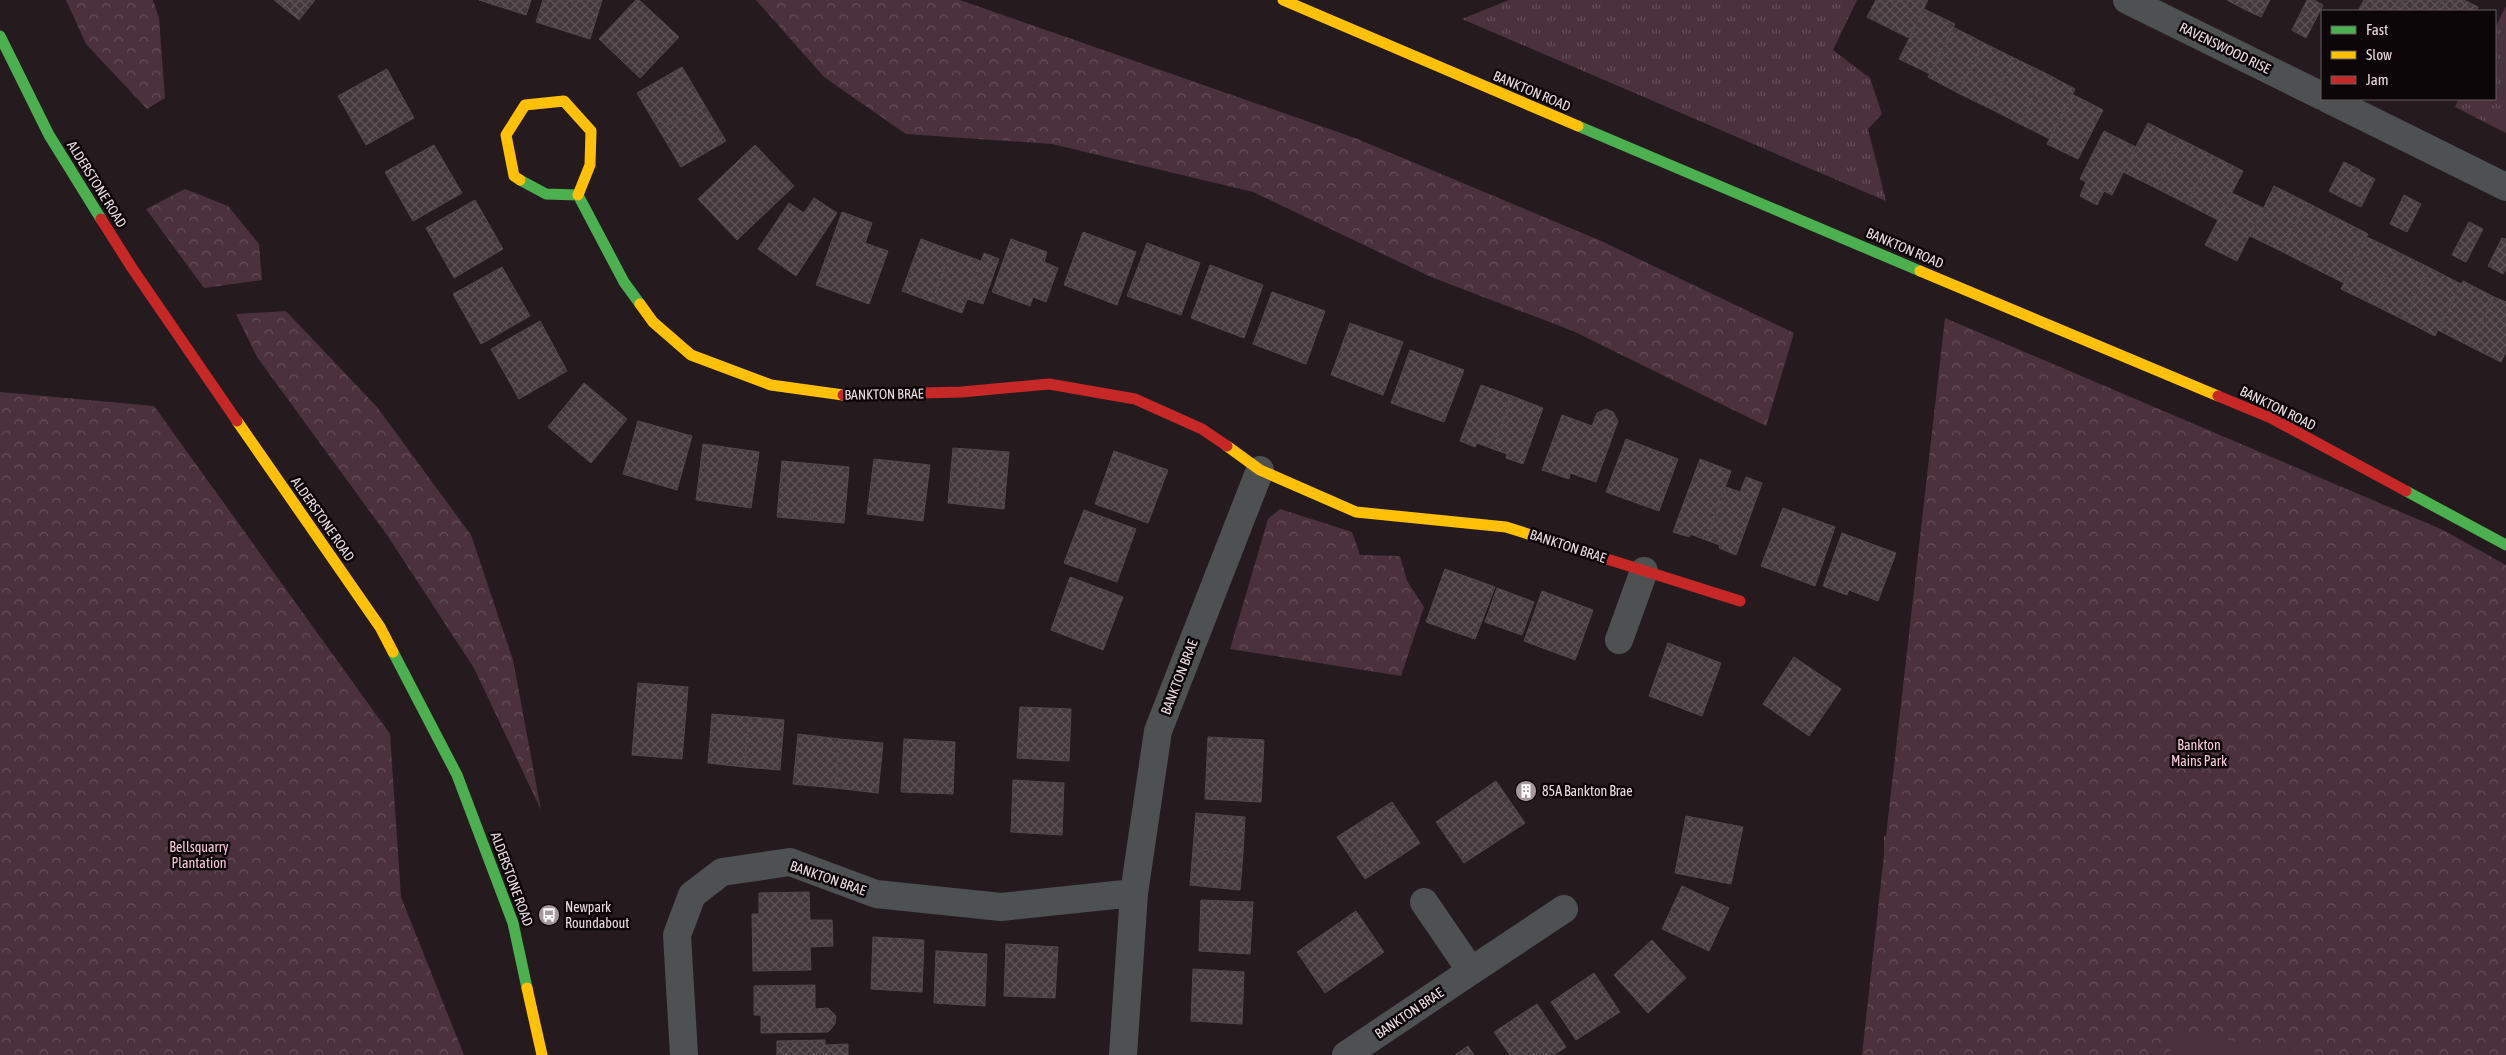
<svg xmlns="http://www.w3.org/2000/svg" width="2506" height="1055" font-family="'Asap Condensed',sans-serif">
<style>
.grass{fill:url(#grass-tufts)}
.forest{fill:url(#forest-crowns)}
.garden{fill:#4b313b}
.building{fill:url(#building-cross-hatch);stroke:#51484c}
.lines{fill:none;stroke-linecap:round;stroke-linejoin:round}
.street{stroke:#4e5151;stroke-width:28}
.fast{stroke:#4caf50;stroke-width:11}
.slow{stroke:#ffc107;stroke-width:11}
.jam{stroke:#c62828;stroke-width:11}
.labels{text-anchor:middle;dominant-baseline:central;stroke-width:5;stroke-linejoin:round;paint-order:stroke}
.street-label{font-size:14px;fill:#e9dce0;stroke:#0d0608}
.park-label{font-size:14px;fill:#f7c9d8;stroke:#0d0608}
.poi-label{font-size:14px;fill:#e9dce0;stroke:#0d0608;text-anchor:start}
</style>
<defs>
<pattern id="grass-tufts" width="24" height="20" patternUnits="userSpaceOnUse" patternTransform="scale(1.25)"><rect width="24" height="20" fill="#4b313b"/><path d="M3 7l-1-3M5 7V3M7 7l1-3M15 17l-1-3M17 17v-4M19 17l1-3" fill="none" stroke="#654e57"/></pattern>
<pattern id="forest-crowns" width="20" height="18" patternUnits="userSpaceOnUse" patternTransform="scale(1.25)"><rect width="20" height="18" fill="#4b313b"/><path d="M2 6a3 3 0 1 1 6 0M12 15a3 3 0 1 1 6 0" fill="none" stroke="#654e57"/></pattern>
<pattern id="building-cross-hatch" width="8" height="8" patternUnits="userSpaceOnUse" patternTransform="scale(1.25)"><rect width="8" height="8" fill="#44383d"/><path d="M0 0l8 8M0 8l8-8" fill="none" stroke="#5f5459"/></pattern>
</defs>
<rect width="100%" height="100%" fill="#251b1f"/>
<path class="grass" d="M1509,0h348l-24,50 37,28 12,36 -14,15 18,72 -424,-182z
M2506,6v127l-51,-26 4,-8h36v-71z"/>
<path class="forest" d="M66,0h87l6,18 6,80 -18,11 -61,-65z
M756,0h204l395,138 244,102 195,93 -28,93 -193,-95 -142,-54 -178,-85 -201,-48 -146,-10 -82,-57z
M185,189l43,17 31,38 3,36 -58,8 -58,-79z
M286,311l91,96 94,128 42,125 28,150 -67,-142 -87,-133 -130,-178 -21,-43z
M1945,318l498,212 63,35v490h-644l22,-200v-19h2z
M0,392l154,14 236,328 11,163 63,158h-464z
M1280,509l72,23 8,23 40,1 7,25 17,26 -23,69 -171,-27 38,-130z"/>
<path class="garden" d="M2173,1032l160,23h-163z"/>
<path class="building" d="M274,0h41l-16,20z
M479,0h52l-5,15z
M543,0h59l-12,39 -54,-17z
M636,0h3l40,37 -39,41 -41,-39z
M1876,0h52l-19,38 -42,-21z
M2227,0h21l-4,9z
M2248,0h22l-9,17 -17,-8z
M2307,0h7l9,5 -17,33 -14,-8z
M2364,0h39l-6,11h-39z
M2403,0h39l-5,11h-40z
M2442,0h22l14,7 -2,4h-39z
M1924,9l31,15 -25,50 -31,-15z
M1953,27l31,16 -26,50 -30,-16z
M1984,43l30,15 -25,50 -31,-15z
M2014,58l31,15 -25,51 -31,-16z
M682,67l22,37 -45,26 -22,-37z
M387,69l27,49 -48,27 -28,-49z
M2045,73l30,16 -25,50 -30,-15z
M2072,94l31,16 -25,49 -31,-15z
M704,104l22,37 -45,26 -22,-37z
M2148,123l32,16 -24,49 -33,-16z
M2104,131l32,16 -24,48 -8,-4 -7,14 -17,-9 6,-14 -6,-3z
M2180,139l32,16 -25,49 -31,-16z
M434,145l28,48 -49,28 -28,-49z
M755,145l39,41 -57,54 -39,-41z
M2212,155l31,16 -25,49 -31,-16z
M2344,162l16,8 -16,29 -15,-8z
M2359,171l16,8 -14,28 -17,-8z
M2274,186l32,16 -25,49 -31,-15z
M2232,193l31,15 -26,53 -32,-16z
M2404,195l17,9 -14,28 -17,-8z
M814,198l23,15 -41,63 -38,-27 31,-46 15,10z
M475,200l28,49 -49,29 -28,-50z
M2306,202l31,16 -25,49 -31,-16z
M842,212l30,11 -7,20 23,8 -19,53 -53,-19z
M2337,218l31,16 -24,49 -32,-16z
M2469,222l14,7 -17,33 -14,-7z
M1083,232l53,20 -19,53 -53,-20z
M2367,237l31,15 -26,52 -31,-15z
M2502,238l4,1v30l-3,5 -15,-8z
M921,239l30,11 -19,52 -30,-11z
M1011,239l36,13 -3,10 14,6 -12,34 -13,-5 -3,9 -38,-14z
M1147,243l53,20 -19,52 -54,-19z
M951,250l30,11 -19,52 -30,-11z
M2398,252l32,16 -26,52 -32,-16z
M984,253l15,6 -16,45 -16,-5z
M1210,265l53,20 -19,53 -53,-20z
M502,267l28,49 -49,28 -28,-50z
M2430,268l31,16 -26,52 -31,-16z
M2463,281l31,16 -25,49 -31,-16z
M1272,292l53,19 -19,53 -53,-20z
M2494,297l12,5v50l-5,10 -32,-16z
M540,321l27,50 -48,28 -28,-50z
M1350,323l53,19 -20,53 -52,-20z
M1410,350l54,20 -20,52 -53,-19z
M584,383l43,36 -36,44 -43,-36z
M1481,385l31,11 -19,53 -16,-6 -2,4 -15,-6z
M1512,396l31,12 -20,56 -17,-6 1,-4 -14,-5z
M1606,409l7,3 5,9 -22,61 -26,-9 -1,6 -27,-9 20,-55 30,11 5,-13z
M638,421l54,15 -15,54 -54,-16z
M1626,439l52,20 -19,52 -53,-19z
M703,444l56,8 -8,56 -55,-8z
M953,448l28,2 -5,56 -28,-3z
M981,450l28,2 -5,57 -28,-3z
M1114,451l54,19 -20,53 -53,-19z
M874,459l56,6 -7,56 -56,-7z
M1700,459l31,12 -25,69 -16,-6 -1,3 -16,-5z
M782,461l33,3 -5,56 -33,-3z
M815,464l34,3 -5,56 -34,-3z
M1746,477l16,6 -26,72 -17,-7 1,-3 -14,-5 20,-53 14,5z
M1783,508l52,19 -20,59 -54,-20z
M1084,510l52,19 -19,53 -53,-19z
M1842,533l54,20 -18,48 -29,-11 -2,5 -24,-9z
M1445,569l50,18 -20,52 -49,-17z
M1070,577l53,20 -20,53 -52,-20z
M1497,588l37,14 -12,33 -37,-13z
M1542,591l51,19 -18,50 -51,-19z
M1668,643l53,20 -19,53 -53,-20z
M1794,657l47,32 -32,47 -46,-32z
M638,683l50,4 -6,72 -50,-4z
M1020,707l51,2 -2,52 -52,-3z
M712,714l37,3 -5,50 -36,-4z
M749,717l35,3 -4,50 -36,-3z
M798,734l42,5 -5,49 -42,-4z
M1208,737l56,3 -3,62 -56,-3z
M840,739l43,4 -5,50 -43,-5z
M904,739l51,3 -2,52 -52,-2z
M1013,780l51,3 -2,52 -51,-3z
M1496,781l29,42 -61,40 -28,-41z
M1518,783l17,3 -2,14 -17,-3z
M1392,802l28,41 -27,18 -28,-42z
M1196,813l49,4 -2,36 -50,-4z
M1686,816l57,11 -12,57 -56,-11z
M1365,819l28,42 -28,18 -28,-42z
M1193,849l50,4 -3,37 -50,-5z
M1682,886l47,22 -20,43 -47,-22z
M809,892l1,28h22l1,26 -23,1 1,23 -58,1 -1,-57h7v-21z
M1201,900l52,2 -3,52 -51,-3z
M1356,911l28,41 -59,41 -28,-41z
M873,937l51,3 -2,52 -51,-3z
M1652,940l34,38 -38,35 -34,-38z
M1006,944l52,3 -3,51 -51,-2z
M936,951l51,3 -2,52 -51,-3z
M1193,969l51,3 -2,52 -51,-3z
M1594,973l26,39 -44,28 -25,-38z
M815,985v24l13,-1 8,8 -1,8 -7,8 -67,1v-18h-7v-29z
M1537,1004l29,43 -12,8h-44l-16,-23z
M825,1040v5l23,-1v11h-71v-14z
M1468,1046l6,9h-19z"/>
<g class="lines">
<path class="street" d="M2127,0l195,96
M2328,99l178,88
M1619,640l25,-69
M1471,971l93,-62
M684,1055l-7,-120 15,-40 30,-23 68,-10 86,32 125,13 133,-14
M1123,1055l11,-162 24,-162 102,-261
M1346,1055l125,-84 -47,-69"/>
<path class="fast" d="M0,36l49,99 52,84
M1578,126l342,145
M520,180l26,14 32,1 46,87 16,22
M2406,491l100,54
M393,652l64,123 56,148 14,65"/>
<path class="slow" d="M1283,0l295,126
M520,180l-6,-4 -8,-41 19,-30 39,-4 27,30 -1,34 -12,30
M1920,271l298,125
M640,304l13,18 38,33 80,30 72,10
M237,421l143,206 13,25
M1227,446l33,24 96,42 150,15 82,26
M527,988l15,67"/>
<path class="jam" d="M101,219l31,49 105,153
M843,395l119,-3 87,-8 86,15 67,30 25,17
M2218,396l53,22 135,73
M1588,553l152,48"/>
</g>
<defs>
<g id="building-disc" transform="scale(1.125)"><circle r="9.5" fill="#a4989c" stroke="#0d0608"/><path d="M-4-6H4V6H1V3H-1V6H-4ZM-2.5-4.3h1.7v1.8h-1.7ZM.8-4.3h1.7v1.8H.8ZM-2.5-1h1.7V.8h-1.7ZM.8-1h1.7V.8H.8Z" fill="#fff"/></g>
<g id="bus-disc" transform="scale(1.125)"><circle r="9.5" fill="#a4989c" stroke="#0d0608"/><path d="M-5-6H5V4H4V6H2V4H-2V6H-4V4H-5ZM-3.5-4V0h7V-4ZM-3.5 1.2v1.5H-2V1.2ZM2 1.2v1.5H3.5V1.2Z" fill="#fff"/></g>
</defs>
<g fill-rule="evenodd">
<use href="#building-disc" x="1526" y="791"/>
<use href="#bus-disc" x="549" y="915"/>
</g>
<g class="labels">
<g class="street-label">
<text transform="translate(2225 48) rotate(26)">RAVENSWOOD RISE</text>
<text transform="translate(1532 91) rotate(23)">BANKTON ROAD</text>
<text transform="translate(97 184) rotate(58)">ALDERSTONE ROAD</text>
<text transform="translate(1905 248) rotate(23)">BANKTON ROAD</text>
<text transform="translate(884 394) rotate(-1)">BANKTON BRAE</text>
<text transform="translate(2278 408) rotate(26)">BANKTON ROAD</text>
<text transform="translate(323 519) rotate(55)">ALDERSTONE ROAD</text>
<text transform="translate(1568 546) rotate(18)">BANKTON BRAE</text>
<text transform="translate(1179 677) rotate(-69)">BANKTON BRAE</text>
<text transform="translate(828 878) rotate(19)">BANKTON BRAE</text>
<text transform="translate(512 879) rotate(70)">ALDERSTONE ROAD</text>
<text transform="translate(1409 1013) rotate(-34)">BANKTON BRAE</text>
</g>
<g class="park-label">
<text x="2199" y="745">Bankton<tspan x="2199" dy="16">Mains Park</tspan></text>
<text x="199" y="847">Bellsquarry<tspan x="199" dy="16">Plantation</tspan></text>
</g>
<g class="poi-label">
<text x="1542" y="791">85A Bankton Brae</text>
<text x="565" y="907">Newpark<tspan x="565" dy="16">Roundabout</tspan></text>
</g>
</g>
<rect x="2321" y="10" width="175" height="90" fill="#0d0608" stroke="#655c5e"/>
<rect x="2331" y="26" width="25" height="8" fill="#4caf50" stroke="#655c5e"/>
<text x="2366" y="35" font-size="15" fill="#e9dce0">Fast</text>
<rect x="2331" y="51" width="25" height="8" fill="#ffc107" stroke="#655c5e"/>
<text x="2366" y="60" font-size="15" fill="#e9dce0">Slow</text>
<rect x="2331" y="76" width="25" height="8" fill="#c62828" stroke="#655c5e"/>
<text x="2366" y="85" font-size="15" fill="#e9dce0">Jam</text>
</svg>
